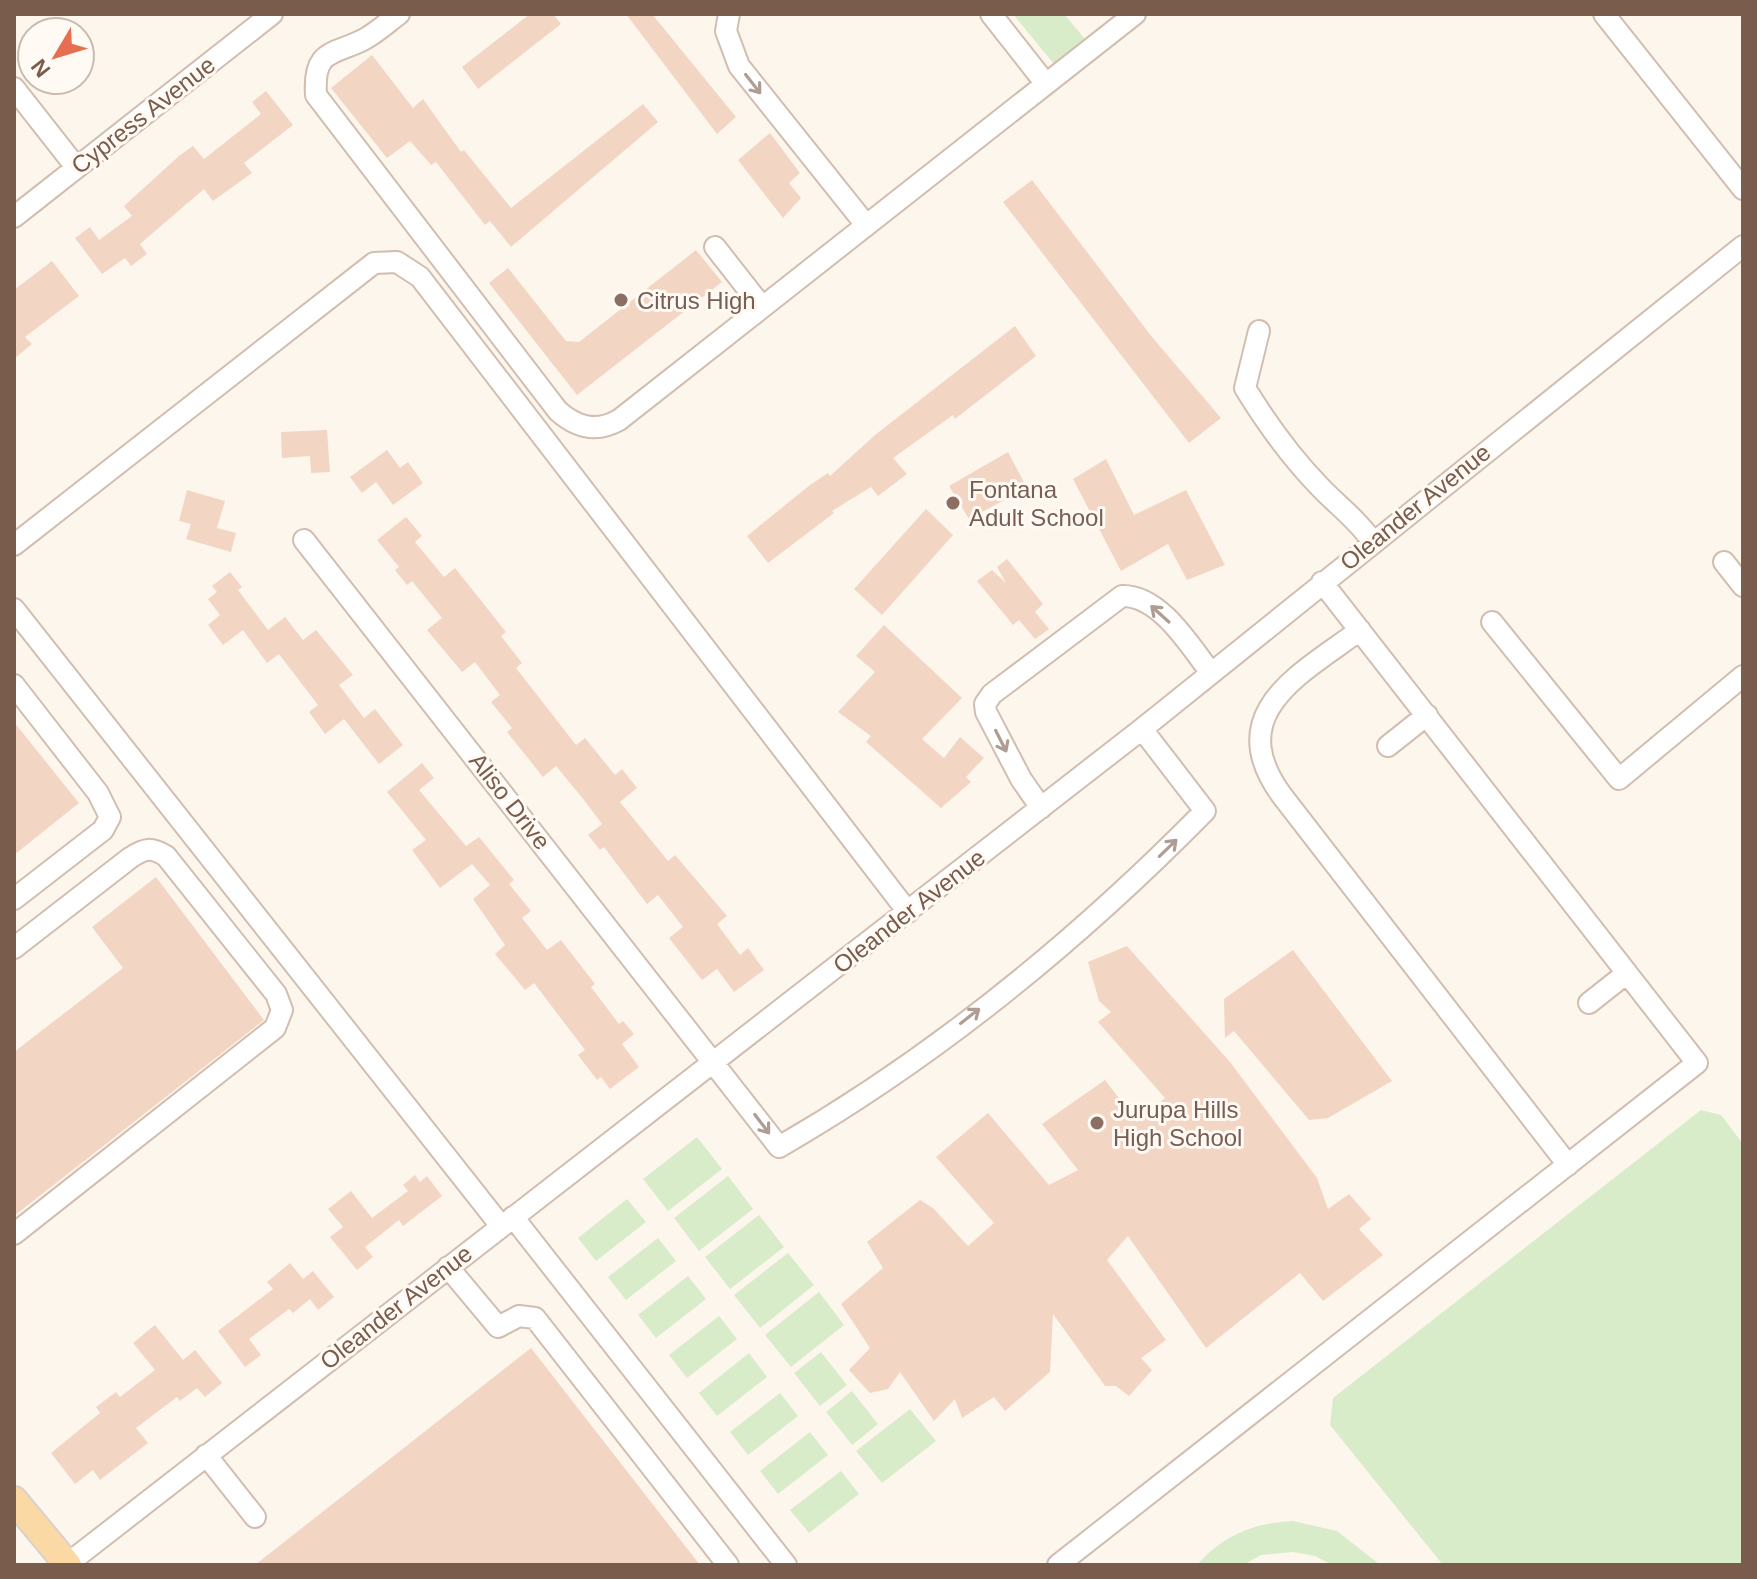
<svg xmlns="http://www.w3.org/2000/svg" width="1757" height="1579" font-family="Helvetica,sans-serif">
<style>
.green{fill:#d8ecc9}
.building{fill:#f3d5c3}
.lines{fill:none;stroke-linecap:round;stroke-linejoin:round}
.minor-casing{stroke:#d1beb0;stroke-width:24}
.major-casing{stroke:#dad1cd;stroke-width:30}
.minor{stroke:#fff;stroke-width:20}
.major{stroke:#fbd9a5;stroke-width:26}
.oneway{stroke:#af9d94}
.education-dot{fill:#8d6e63;stroke:#fffaf3;stroke-width:3}
.labels{text-anchor:middle;dominant-baseline:central;stroke-width:6;stroke-linejoin:round;paint-order:stroke}
.street-label{font-size:24px;fill:#7a5c4d;stroke:#fffaf3}
.education-label{font-size:24px;fill:#785e54;stroke:#fffaf3;text-anchor:start}
</style>
<rect width="100%" height="100%" fill="#fdf6ec"/>
<path class="green" d="M1013,14h51l21,25 -31,25z
M1701,1110l20,5 22,29v421h-300l-113,-140 3,-27z
M697,1137l25,32 -54,42 -25,-32z
M728,1176l25,33 -54,42 -25,-33z
M627,1199l19,23 -50,39 -18,-23z
M759,1215l25,32 -54,42 -25,-32z
M658,1238l18,23 -50,39 -18,-23z
M788,1253l26,32 -54,43 -26,-33z
M688,1276l18,23 -50,39 -18,-23z
M819,1292l25,33 -53,42 -26,-32z
M719,1316l18,23 -50,39 -18,-23z
M821,1352l26,33 -27,21 -26,-33z
M749,1353l18,24 -50,39 -18,-23z
M852,1391l26,33 -26,21 -26,-33z
M780,1393l18,23 -50,39 -18,-23z
M910,1409l26,32 -54,42 -26,-32z
M810,1432l18,23 -50,39 -18,-23z
M841,1471l18,23 -50,39 -19,-23z
M1293,1521l44,10 42,33 -46,1 -18,-9 -22,-4 -32,3 -18,10h-46c27,-30 56,-42 96,-44z"/>
<path class="building" d="M530,14h23l8,10 -83,65 -16,-22z
M626,14h26l84,103 -19,17z
M372,55l41,53 10,-9 38,53 3,-2 47,58 132,-104 15,18 -147,125 -21,-26 -5,4 -49,-63 -5,3 -21,-24 -23,17 -56,-70z
M266,91l27,34 -49,38 8,10 -39,28 -9,-12 -64,55 7,10 -16,12 -6,-8 -23,16 -27,-36 15,-11 9,13 33,-24 -8,-10 55,-50 14,-10 11,13 57,-45 -9,-12z
M770,133l30,40 -11,10 12,15 -18,20 -45,-58z
M1032,180l120,157 69,81 -32,25 -186,-241z
M696,250l26,32 -145,113 -88,-112 19,-15 58,73 13,1z
M52,261l27,35 -54,41 7,7 -18,15v-69z
M1015,326l21,30 -81,63 -2,-4 -60,43 14,16 -29,22 -7,-9 -39,24 2,2 -66,50 -21,-27 63,-51 18,-12 2,3 45,-41z
M327,430l3,42 -19,1 -1,-17 -28,2 -1,-26z
M387,450l13,18 8,-6 15,21 -30,22 -17,-23 -14,11 -12,-16z
M1008,452l19,36 -58,31 -20,-33z
M1106,459l28,56 52,-25 39,75 -38,15 -19,-36 -47,27 -48,-92z
M187,490l38,11 -8,27 19,5 -5,19 -45,-13 5,-15 -12,-3z
M926,509l27,26 -71,80 -28,-26z
M406,517l16,19 -7,6 29,35 11,-9 51,64 -5,4 21,27 -6,5 60,77 9,-7 30,37 7,-6 15,19 -17,14 48,59 7,-6 52,61 -10,8 23,31 8,-7 16,22 -30,22 -17,-23 -15,11 -33,-42 14,-11 -25,-32 -11,9 -43,-57 -4,3 -12,-15 14,-11 -18,-24 -28,-34 -13,11 -36,-45 5,-4 -21,-26 9,-7 -25,-33 -13,10 -35,-42 15,-12 -30,-37 -5,4 -12,-15 4,-3 -22,-27z
M1007,559l36,45 -8,8 14,17 -14,10 -16,-19 -6,5 -36,-44 15,-11 14,13 -9,-16z
M230,572l12,15 -4,3 30,40 17,-13 18,23 13,-10 37,45 -14,10 25,33 11,-9 28,36 -24,19 -35,-45 -19,15 -16,-22 9,-7 -39,-51 -12,9 -24,-33 -20,15 -15,-20 12,-10 -12,-16 9,-7 -5,-6z
M884,625l78,73 -40,41 22,19 16,-21 24,21 -18,19 5,5 -30,26 -75,-66 5,-6 -33,-24 37,-40 -19,-16z
M14,722l65,81 -65,52z
M422,763l12,15 -15,12 47,56 13,-9 35,43 -5,4 22,27 -9,7 25,32 14,-10 34,44 -4,3 28,37 4,-3 11,13 -12,10 17,23 -29,22 -9,-12 -4,3 -19,-25 7,-5 -51,-67 -9,7 -30,-36 10,-9 -32,-46 17,-14 -18,-21 -32,24 -28,-38 14,-10 -39,-48z
M156,877l108,143 -250,196v-164l109,-84 -31,-41z
M1127,946l103,116 87,116 11,31 21,-15 22,25 -12,10 24,26 -60,46 -23,-28 -94,75 -78,-112 -21,24 59,80 -25,18 11,12 -23,26 -13,-10h-11l-52,-72 -3,58 -45,39 -11,-14 -32,21 -7,-19 -21,22 -34,-49 -12,17 -18,4 -21,-23 21,-22 -29,-44 42,-36 -16,-26 53,-42 13,8 35,38 26,-23 -58,-66 52,-44 61,72 29,-15 -36,-46 63,-44 32,42 28,-24 -67,-76 13,-10 -12,-11 -11,-39z
M1293,950l99,131 -64,37 -19,2 -75,-89 -9,7 -1,-39z
M415,1175l5,7 7,-6 15,20 -39,30 -4,-6 -34,27 8,10 -16,13 -27,-33 13,-10 -15,-18 23,-18 21,27 36,-27 -5,-6z
M290,1263l13,16 10,-8 21,26 -16,13 -8,-11 -17,14 -4,-4 -40,30 12,16 -16,12 -27,-36 55,-42 -6,-7z
M155,1325l28,35 12,-10 27,33 -17,14 -8,-9 -17,13 -3,-4 -41,31 12,15 -48,37 -7,-10 -18,14 -24,-31 49,-40 -4,-6 20,-15 4,5 35,-27 -22,-27z
M531,1348l169,217h-445z"/>
<g class="lines">
<g class="minor-casing">
<path id="minor" d="M399,14c-12,9 -23,19 -36,26 -30,15 -50,9 -47,55l242,316c18,16 38,22 61,9l516,-406
M729,14l-3,17 13,35 127,159
M991,14l55,70
M1604,14l139,175
M14,88l62,79
M14,217l258,-203
M715,247l47,60
M1259,331l-14,57c22,36 46,69 75,99 18,19 37,32 52,54
M304,540l475,607c156,-90 300,-208 426,-336l-63,-82
M14,545l360,-282 23,-1 23,15 488,635
M1724,562l19,24
M14,609l487,617
M1492,622l127,157 124,-103
M1360,630c-59,44 -140,83 -77,167l285,368
M14,685l84,108 12,24 -7,13 -89,69
M1388,746l39,-31
M1041,808l-20,-29 -35,-67 -1,-8 7,-10 130,-98c38,-1 68,50 89,77
M14,948l116,-90c15,-10 21,-11 36,-2l110,138 6,16 -7,18 -261,206
M1589,1003l38,-30
M513,1217l273,348
M448,1267l50,60 21,-11 16,2 193,247
M206,1455l49,62
M66,1565l1076,-836 601,-483
M1058,1565l639,-502 -375,-481"/>
</g>
<g class="major-casing">
<path id="major" d="M14,1500l54,65"/>
</g>
<use href="#minor" class="minor"/>
<use href="#major" class="major"/>
</g>
<defs><path id="oneway-shaft" d="M-6 0H5M1.5-3L5.5 0L1.5 3" fill="none" stroke-width="1.6" stroke-linecap="round" stroke-linejoin="round" transform="scale(2)"/></defs>
<g class="oneway">
<use href="#oneway-shaft" transform="translate(753 84) rotate(52)"/>
<use href="#oneway-shaft" transform="translate(1160 614) rotate(-138)"/>
<use href="#oneway-shaft" transform="translate(1001 741) rotate(63)"/>
<use href="#oneway-shaft" transform="translate(1168 848) rotate(-44)"/>
<use href="#oneway-shaft" transform="translate(970 1016) rotate(-38)"/>
<use href="#oneway-shaft" transform="translate(762 1124) rotate(53)"/>
</g>
<g class="education-dot">
<circle cx="621" cy="300" r="8"/>
<circle cx="953" cy="503" r="8"/>
<circle cx="1097" cy="1123" r="8"/>
</g>
<g class="labels">
<g class="street-label">
<text transform="translate(143 115) rotate(-38)">Cypress Avenue</text>
<text transform="translate(1415 507) rotate(-39)">Oleander Avenue</text>
<text transform="translate(510 801) rotate(52)">Aliso Drive</text>
<text transform="translate(909 911) rotate(-38)">Oleander Avenue</text>
<text transform="translate(396 1307) rotate(-38)">Oleander Avenue</text>
</g>
<g class="education-label">
<text x="637" y="300">Citrus High</text>
<text x="969" y="489">Fontana<tspan x="969" dy="28">Adult School</tspan></text>
<text x="1113" y="1109">Jurupa Hills<tspan x="1113" dy="28">High School</tspan></text>
</g>
</g>
<rect width="1757" height="1579" fill="none" stroke="#7a5c4d" stroke-width="32"/>
<g transform="translate(56 56) rotate(232)"><circle r="38" fill="#fffaf3" stroke="#cabbb1" stroke-width="2"/>
<path d="M0-6L14 30L0 20L-14 30Z" fill="#e76f51"/>
<text y="-12" font-size="22" font-weight="bold" text-anchor="middle" fill="#7a5c4d">N</text>
</g>
</svg>
